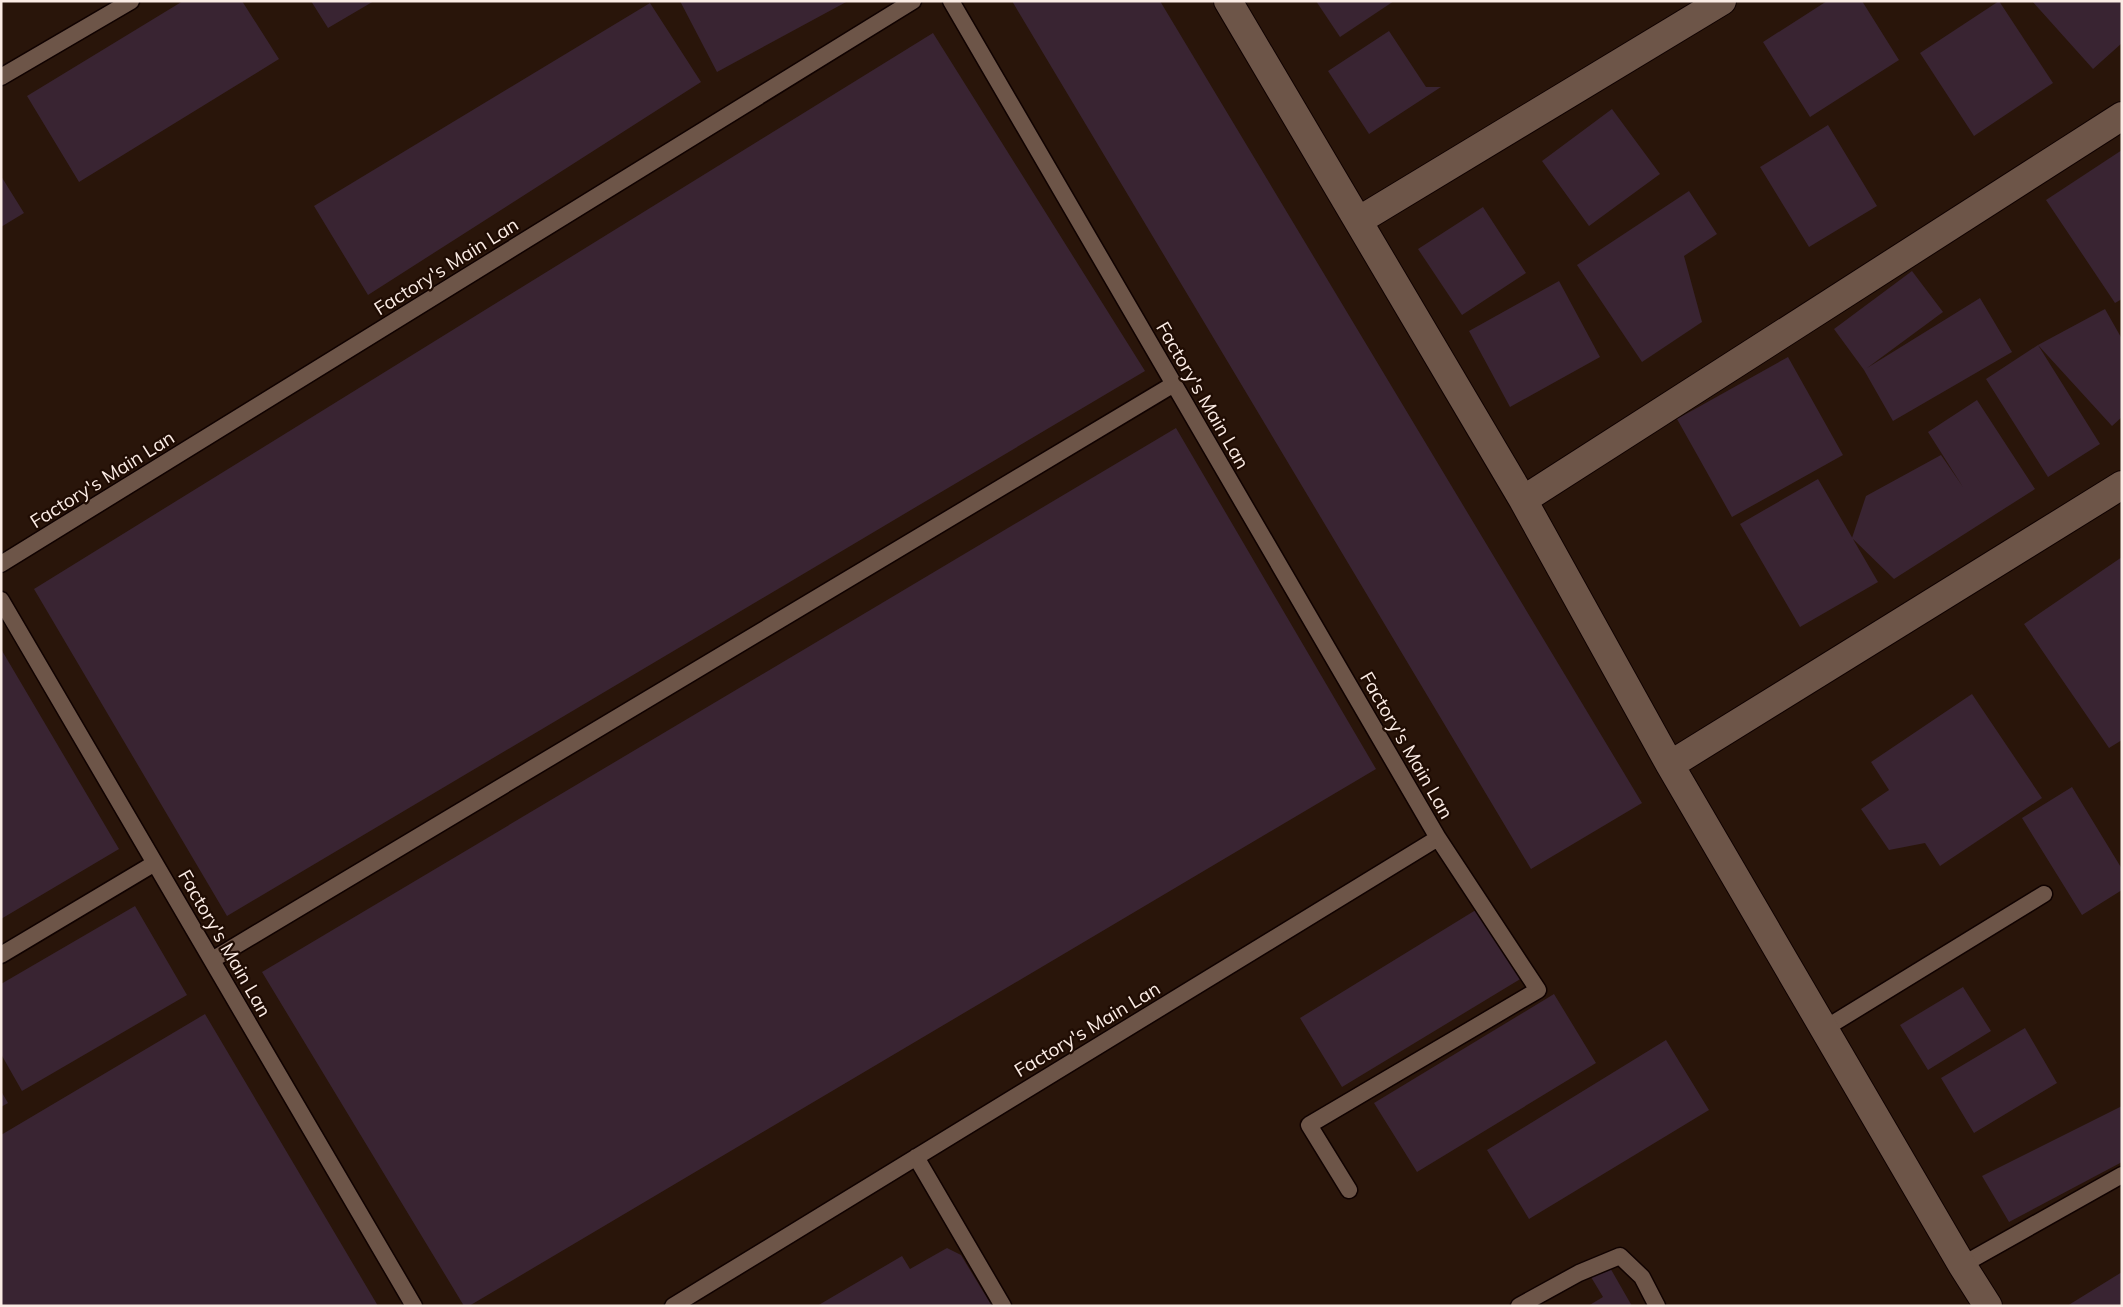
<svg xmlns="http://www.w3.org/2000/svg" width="2123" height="1307" font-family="Mulish,sans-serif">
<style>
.building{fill:#392432}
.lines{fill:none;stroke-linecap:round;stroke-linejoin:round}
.service-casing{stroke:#100200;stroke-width:19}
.minor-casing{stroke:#100200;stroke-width:30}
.service{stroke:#6d5548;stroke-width:16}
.minor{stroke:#6d5548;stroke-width:28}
.labels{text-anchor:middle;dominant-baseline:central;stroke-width:4.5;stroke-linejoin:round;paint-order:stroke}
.street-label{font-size:19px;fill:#fbece5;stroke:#1f0c03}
</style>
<rect width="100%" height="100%" fill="#29150a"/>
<path class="building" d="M183,1h59l37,58 -200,123 -52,-86z
M311,1h63l-46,27z
M680,1h168l-131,71z
M1012,1h148l482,802 -111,66z
M1316,1h78l-54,36z
M1827,1h35l37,59 -89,57 -47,-75z
M1999,1l54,82 -79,53 -54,-83z
M2032,1h90v42l-29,26z
M650,3l51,79 -333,213 -54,-89z
M1389,31l37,56h15l-72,47 -41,-63z
M933,33l212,338 -918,545 -193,-327z
M1612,109l48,65 -71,52 -47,-65z
M1828,125l49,81 -68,41 -49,-80z
M2122,150v149l-7,4 -69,-103z
M1,176l23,37 -23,14z
M1689,191l28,43 -33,22 18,66 -60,40 -65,-97z
M1483,207l43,66 -64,42 -44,-66z
M1912,271l31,41 -76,56 113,-70 32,54 -119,69 -29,-51 -30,-41z
M1559,281l41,76 -90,50 -41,-76z
M2105,309l17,30v78l-10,9 -74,-81 62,99 -52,33 -62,-98 52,-34z
M1788,357l55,98 -111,62 -55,-98z
M1977,400l58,89 -141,90 -42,-41 14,-42 75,-41 22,32 -35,-55z
M1176,428l200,341 -907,537h-5l-202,-334z
M1818,479l60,103 -78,45 -60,-103z
M2122,557v183l-13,8 -85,-124z
M1,649l118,200 -118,70z
M1972,694l70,104 -102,68 -15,-23 -36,7 -28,-41 28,-19 -18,-28z
M2072,787l50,82v21l-40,25 -60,-97z
M135,906l52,89 -165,96 -21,-37v-70z
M1479,908l43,70 -180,109 -42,-69z
M1963,987l28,44 -63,39 -28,-45z
M1554,994l42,69 -179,109 -43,-69z
M205,1014l173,292h-377v-171z
M2025,1028l32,55 -83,50 -33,-55z
M1666,1040l43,70 -180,109 -42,-69z
M1,1091l7,12 -7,4z
M2122,1106v56l-113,60 -27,-46z
M947,1248l14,7 31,51h-175l85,-50 8,13z
M1609,1266l23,40h-44l15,-9 -12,-20z
M2122,1272v34h-55z"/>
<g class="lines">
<g class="service-casing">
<path id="service" d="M1,77l130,-76
M1,564l912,-563
M1,600l413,706
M1,955l154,-92
M212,960l962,-576
M1824,1029l220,-135
M916,1157l87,149
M1349,1190l-40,-65 229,-135 -100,-152
M1962,1265l160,-90
M673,1306l765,-468 -487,-837
M1519,1306l60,-33 41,-17 22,21 15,29"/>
</g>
<g class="minor-casing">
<path id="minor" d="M1228,1l295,499 147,265 292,500 26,41
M1358,221l364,-220
M1523,500l599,-384
M1670,765l452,-280"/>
</g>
<use href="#service" class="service"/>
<use href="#minor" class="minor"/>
</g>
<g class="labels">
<g class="street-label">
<text transform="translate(446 266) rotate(-32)">Factory's Main Lan</text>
<text transform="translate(1203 395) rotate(60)">Factory's Main Lan</text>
<text transform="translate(102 479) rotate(-32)">Factory's Main Lan</text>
<text transform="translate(1407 745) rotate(60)">Factory's Main Lan</text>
<text transform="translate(225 943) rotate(60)">Factory's Main Lan</text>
<text transform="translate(1087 1029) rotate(-31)">Factory's Main Lan</text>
</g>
</g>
<rect width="2123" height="1307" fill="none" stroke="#fbece5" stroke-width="5"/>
</svg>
